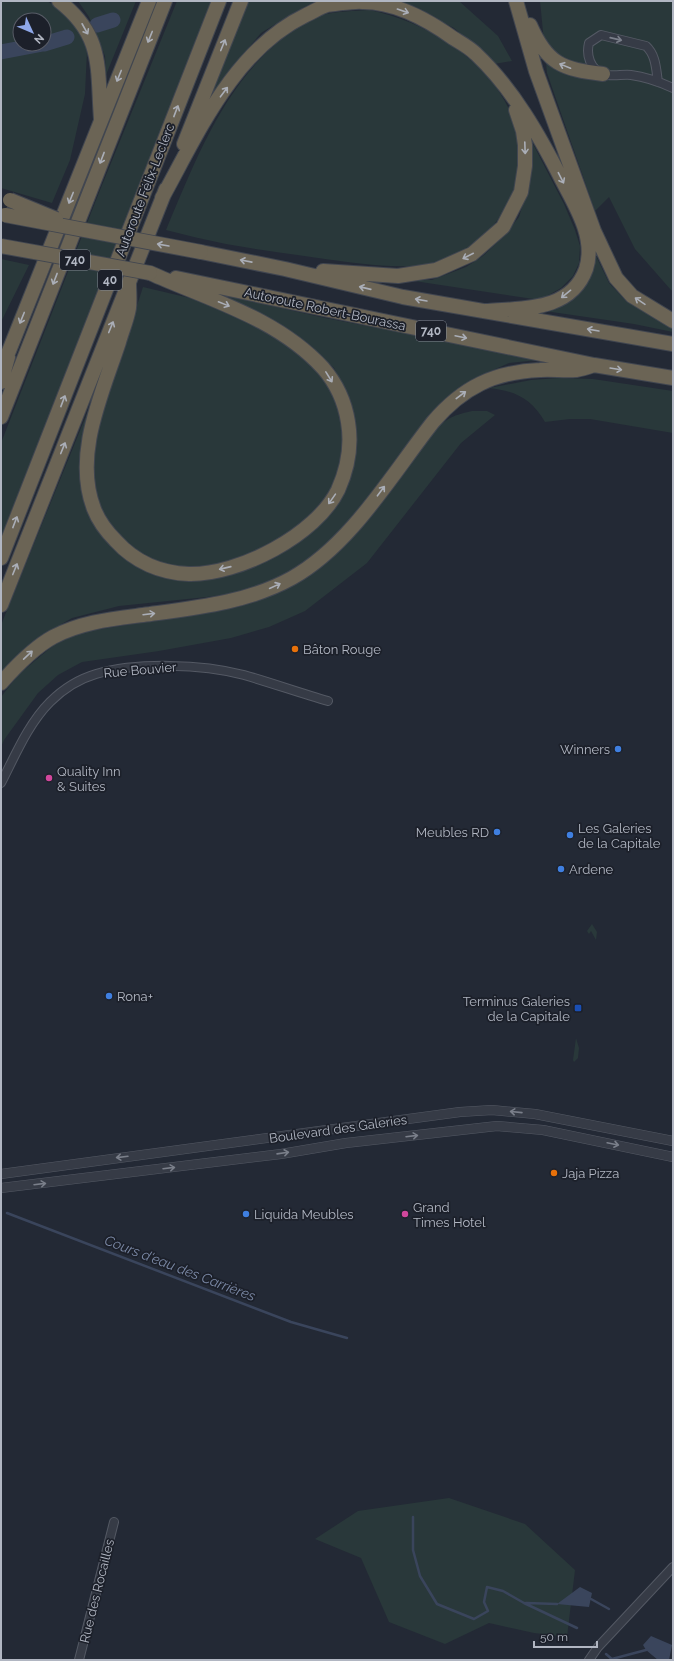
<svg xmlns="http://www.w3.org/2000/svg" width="674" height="1661" font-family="Raleway,sans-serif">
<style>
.green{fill:#29383a;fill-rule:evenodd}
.water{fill:#3a455c}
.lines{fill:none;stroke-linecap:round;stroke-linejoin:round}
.stream{stroke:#3a455c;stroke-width:2.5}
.river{stroke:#3a455c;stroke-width:15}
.minor-casing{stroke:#545964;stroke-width:10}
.tertiary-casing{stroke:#545964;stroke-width:10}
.motorway-casing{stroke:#414650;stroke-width:16}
.minor{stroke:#363b46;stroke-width:8}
.tertiary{stroke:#363b46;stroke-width:9}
.motorway{stroke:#6b6455;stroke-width:14}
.motorway-bridge-casing{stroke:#414650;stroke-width:16;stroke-linecap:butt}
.motorway-bridge{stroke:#6b6455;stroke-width:14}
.oneway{stroke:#aaaeb7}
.oneway2{stroke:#7a7f8a}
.food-dot{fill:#e8710a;stroke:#1c202a;stroke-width:1.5}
.shop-dot{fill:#3f7fe0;stroke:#1c202a;stroke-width:1.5}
.hotel-dot{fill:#d1479c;stroke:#1c202a;stroke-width:1.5}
.transit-dot{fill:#1a4fb4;stroke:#1c202a;stroke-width:1.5}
.labels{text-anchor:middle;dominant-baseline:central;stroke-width:3.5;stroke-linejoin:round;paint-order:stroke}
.shield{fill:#1c202a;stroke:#848994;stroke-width:1}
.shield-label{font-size:12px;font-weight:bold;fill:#b1b6c2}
.street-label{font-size:13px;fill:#b1b6c2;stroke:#1c202a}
.poi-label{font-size:13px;fill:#b1b6c2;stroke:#1c202a;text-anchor:start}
.water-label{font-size:14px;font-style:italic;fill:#7c8aa7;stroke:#1c202a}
</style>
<rect width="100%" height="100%" fill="#232935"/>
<path class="green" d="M1,1h46l15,10 21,22 4,18 -2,43 -15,66 -18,43 -51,-15zM20,20h24v24h-24z
M78,1h58l-30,74 -1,-19 -16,-39z
M177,1h34l-77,200 -133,336v-94l99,-253z
M247,1h69l-21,11 -34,21 -26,31 -26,34z
M399,1h60l39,35 14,25 -18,3 -40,-36z
M540,1h133v290l-2,-1 -36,-41 -26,-52 -14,14 -48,-138z
M370,10c63,13 137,61 148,128 2,10 4,23 2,32 -2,12 -8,23 -13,34 -12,24 -34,47 -60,56 -39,12 -82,4 -122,-1 -33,-5 -66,-9 -99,-15 -20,-4 -40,-9 -60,-14 29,-69 58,-146 119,-194 11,-8 24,-17 37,-21 15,-4 32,-4 48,-5z
M532,142l32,62 11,26 5,16 -1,17 -6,13 -12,12 -21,12 -139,-21 31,1 34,-13 17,-11 21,-20 15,-19 9,-30z
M596,256l13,27 17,18 47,27v4l-39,-8 -89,-13c5,-2 10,-3 15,-4 20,-8 32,-32 36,-51z
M1,259l28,6 -28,57z
M143,287l51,12 64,28 46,30 21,21 17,38 2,24 -1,24 -19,38 -24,23 -22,16 -37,17 -25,7 -35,2 -27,-5 -21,-12 -31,-34 -9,-31v-20l4,-36z
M227,296l98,22 195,37 18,5 -29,3 -36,16 -28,22 -86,112 -27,29 -43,30 -42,19 -40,6 -88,9 -47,12 -29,17 -29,24 -13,17v-51l87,-214 2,1 -7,82 67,78h86l50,-22 34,-26 22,-28 14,-47 -4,-39 -18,-42 -39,-34 -52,-27z
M559,378l34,1 80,12v42l-83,-14h-20l-25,3c-14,-24 -30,-31 -56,-34l42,-8z
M472,411h15l8,4 -34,28 -94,120 -62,48 -36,16 -38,11 -72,13 -77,11 -24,13 -20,18 -34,47 -3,7v-50l17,-22 37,-31 28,-12 155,-25 33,-11 33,-17 30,-23 26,-26 70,-94c15,-17 20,-20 42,-25z
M592,924l5,8 -1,8 -5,-9 -2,3 -2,-3z
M576,1038l3,10 -1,10 -4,4 -1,-2z
M449,1498l76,26 50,46 -8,67 -33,-4 -45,-10 -44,21 -56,-22 -28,-64 -46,-19 43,-28z"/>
<path class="water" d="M580,1587l12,6 -3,14 -32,-3z
M651,1636l21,9 -3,15h-11l-12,-10 -3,-5z"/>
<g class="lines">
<path class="stream" d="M7,1213l284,109 56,16
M413,1517v33l7,26 17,28 37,15 14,-8 -4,-9 3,-15 16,4 21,12 53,25
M591,1599l18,10
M526,1603l31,1
M606,1654l7,6
M612,1659l34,-9"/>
<path class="river" d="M97,25l16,-5
M44,44l23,-7
M1,52l42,-8"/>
<g class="minor-casing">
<path id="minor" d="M658,82c-2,-13 -2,-27 -12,-36l-45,-11 -12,8c-3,12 1,26 14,31 8,3 20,0 28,1 15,2 29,7 42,13
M1,783c14,-27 27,-59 49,-81 12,-12 29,-23 46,-28 41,-12 106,-10 148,1 28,8 56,18 84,26
M79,1660l35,-138
M589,1660l9,-13 75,-80"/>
</g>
<g class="tertiary-casing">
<path id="tertiary" d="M1,1174l459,-62 32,-2 43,4 138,27
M1,1188l280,-34 65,-11 151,-17 46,4 130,27"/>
</g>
<g class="motorway-casing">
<path id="motorway" d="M59,1c45,35 38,67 42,118
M516,1l20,70 58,160 22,47 16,18 41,25
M530,25c17,39 32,44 73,49
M184,144l57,-143
M162,198c37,-67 72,-148 144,-183 7,-3 14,-8 21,-10 5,-1 11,-1 16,-2 7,0 13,-2 20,-1 32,0 65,18 90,36 8,5 16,9 23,16 37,35 63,81 86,126 14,27 34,58 24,89 -15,42 -62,39 -98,42
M201,252l84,17 118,28 270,47
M323,271l75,5 38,-6 36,-16 31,-27 18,-35 4,-26v-21l-2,-14 -7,-21
M176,278l418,87 79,13
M129,283c0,8 1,17 0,25 -2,12 -7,23 -10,34 -17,52 -46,113 -25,167 5,13 13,23 22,32 19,21 45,32 73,33 50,1 127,-39 149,-84 10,-22 14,-44 10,-68 -3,-19 -12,-39 -25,-54 -46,-50 -113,-68 -173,-95
M1,366l8,-15 140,-350
M1,382l7,-25
M1,417l164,-416
M1,558l218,-557
M1,605l165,-416
M1,683c15,-17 32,-35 52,-46 28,-15 59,-18 90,-22 51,-7 104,-12 149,-37 59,-33 100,-104 141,-156 30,-35 61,-50 107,-52 12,-1 24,1 36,0 6,-1 12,-3 18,-5"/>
</g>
<use href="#minor" class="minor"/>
<use href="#tertiary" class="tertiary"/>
<use href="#motorway" class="motorway"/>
<g class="motorway-bridge-casing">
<path id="motorway-bridge" d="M10,200l46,19
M5,215l196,37
M1,246l149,27"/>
</g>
<use href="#motorway-bridge" class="motorway-bridge"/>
</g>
<defs><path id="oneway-shaft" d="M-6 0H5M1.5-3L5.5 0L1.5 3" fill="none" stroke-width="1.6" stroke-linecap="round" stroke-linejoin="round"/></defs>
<g class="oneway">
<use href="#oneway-shaft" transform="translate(403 11) rotate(19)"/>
<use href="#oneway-shaft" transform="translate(85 29) rotate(61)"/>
<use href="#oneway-shaft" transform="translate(150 37) rotate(112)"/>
<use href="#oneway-shaft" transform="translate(223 45) rotate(-68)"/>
<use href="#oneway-shaft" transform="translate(565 66) rotate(-158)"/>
<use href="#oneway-shaft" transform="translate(119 76) rotate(112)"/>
<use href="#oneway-shaft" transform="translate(224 92) rotate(-53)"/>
<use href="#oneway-shaft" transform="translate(176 111) rotate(-69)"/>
<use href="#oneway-shaft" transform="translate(525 148) rotate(88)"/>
<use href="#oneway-shaft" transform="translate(102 158) rotate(111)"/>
<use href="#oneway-shaft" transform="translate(561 178) rotate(63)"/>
<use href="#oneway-shaft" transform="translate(71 198) rotate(112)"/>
<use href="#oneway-shaft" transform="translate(163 245) rotate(-170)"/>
<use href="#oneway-shaft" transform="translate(468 256) rotate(153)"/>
<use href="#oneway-shaft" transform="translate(246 261) rotate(-169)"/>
<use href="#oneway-shaft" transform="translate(55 279) rotate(111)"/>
<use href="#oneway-shaft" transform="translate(365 288) rotate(-167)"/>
<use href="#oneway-shaft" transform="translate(566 294) rotate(141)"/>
<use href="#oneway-shaft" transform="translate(421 300) rotate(-170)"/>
<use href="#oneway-shaft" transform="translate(640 301) rotate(-146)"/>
<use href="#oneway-shaft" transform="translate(224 304) rotate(22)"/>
<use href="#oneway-shaft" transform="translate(22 318) rotate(112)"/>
<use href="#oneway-shaft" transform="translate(111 327) rotate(-68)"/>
<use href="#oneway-shaft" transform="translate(593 330) rotate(-170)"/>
<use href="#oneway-shaft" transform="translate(461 337) rotate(12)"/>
<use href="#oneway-shaft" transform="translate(616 369) rotate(9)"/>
<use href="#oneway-shaft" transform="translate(329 377) rotate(58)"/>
<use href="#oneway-shaft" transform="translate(461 395) rotate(-37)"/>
<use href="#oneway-shaft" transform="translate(63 401) rotate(-69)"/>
<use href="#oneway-shaft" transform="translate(63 448) rotate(-68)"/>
<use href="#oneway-shaft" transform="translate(381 491) rotate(-53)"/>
<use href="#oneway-shaft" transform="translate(332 499) rotate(125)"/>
<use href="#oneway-shaft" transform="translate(15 522) rotate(-69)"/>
<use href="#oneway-shaft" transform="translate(225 568) rotate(167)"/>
<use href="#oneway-shaft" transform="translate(15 569) rotate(-68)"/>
<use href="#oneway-shaft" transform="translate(275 586) rotate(-25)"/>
<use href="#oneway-shaft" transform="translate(149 614) rotate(-7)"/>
<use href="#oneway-shaft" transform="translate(28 655) rotate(-43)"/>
</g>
<g class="oneway2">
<use href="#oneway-shaft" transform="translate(616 39) rotate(13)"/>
<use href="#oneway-shaft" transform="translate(516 1112) rotate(-174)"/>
<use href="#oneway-shaft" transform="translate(412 1136) rotate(-7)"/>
<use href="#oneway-shaft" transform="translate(613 1144) rotate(12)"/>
<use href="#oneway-shaft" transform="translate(283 1153) rotate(-8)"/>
<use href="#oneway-shaft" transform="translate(122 1157) rotate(173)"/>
<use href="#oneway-shaft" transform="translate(169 1168) rotate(-7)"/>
<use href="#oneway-shaft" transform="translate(40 1184) rotate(-7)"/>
</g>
<g class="food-dot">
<circle cx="295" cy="649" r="4"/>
<circle cx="554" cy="1173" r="4"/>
</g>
<g class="shop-dot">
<circle cx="618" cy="749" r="4"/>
<circle cx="497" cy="832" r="4"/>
<circle cx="570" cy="835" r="4"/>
<circle cx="561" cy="869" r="4"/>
<circle cx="109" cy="996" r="4"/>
<circle cx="246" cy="1214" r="4"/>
</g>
<g class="hotel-dot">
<circle cx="49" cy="778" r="4"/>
<circle cx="405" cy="1214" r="4"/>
</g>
<rect class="transit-dot" x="574" y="1004" width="8" height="8" rx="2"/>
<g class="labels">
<g class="shield">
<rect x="60" y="250" width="30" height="20" rx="3"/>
<rect x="98" y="270" width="24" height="20" rx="3"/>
<rect x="416" y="321" width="30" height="20" rx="3"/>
</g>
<g class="shield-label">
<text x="75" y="260">740</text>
<text x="110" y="280">40</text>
<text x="431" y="331">740</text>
</g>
<g class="street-label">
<text transform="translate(145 190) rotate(-69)">Autoroute Félix-Leclerc</text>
<text transform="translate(325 309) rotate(12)">Autoroute Robert-Bourassa</text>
<text transform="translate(140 670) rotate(-5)">Rue Bouvier</text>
<text transform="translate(338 1129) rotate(-8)">Boulevard des Galeries</text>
<text transform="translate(97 1591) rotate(-76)">Rue des Rocailles</text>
</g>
<g class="poi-label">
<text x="303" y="649">Bâton Rouge</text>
<text x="610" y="749" text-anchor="end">Winners</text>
<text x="57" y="771">Quality Inn<tspan x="57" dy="15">&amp; Suites</tspan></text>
<text x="578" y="828">Les Galeries<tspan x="578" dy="15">de la Capitale</tspan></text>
<text x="489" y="832" text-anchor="end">Meubles RD</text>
<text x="569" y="869">Ardene</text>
<text x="117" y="996">Rona+</text>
<text x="570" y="1001" text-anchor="end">Terminus Galeries<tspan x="570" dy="15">de la Capitale</tspan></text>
<text x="562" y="1173">Jaja Pizza</text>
<text x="413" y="1207">Grand<tspan x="413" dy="15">Times Hotel</tspan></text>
<text x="254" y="1214">Liquida Meubles</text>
</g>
<g class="water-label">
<text transform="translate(180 1268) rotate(21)">Cours d'eau des Carrières</text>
</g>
</g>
<rect width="674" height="1661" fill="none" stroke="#b1b6c2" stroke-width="4"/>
<g transform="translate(32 32) rotate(134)"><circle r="19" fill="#1c202a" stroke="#585c67"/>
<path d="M0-3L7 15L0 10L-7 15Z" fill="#8fa8e9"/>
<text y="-6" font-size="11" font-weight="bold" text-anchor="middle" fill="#b1b6c2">N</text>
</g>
<path d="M534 1641v6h63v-6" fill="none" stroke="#b1b6c2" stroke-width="2"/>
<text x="540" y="1641" font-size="12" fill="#b1b6c2" stroke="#1c202a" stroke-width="3" paint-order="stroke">50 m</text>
</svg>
